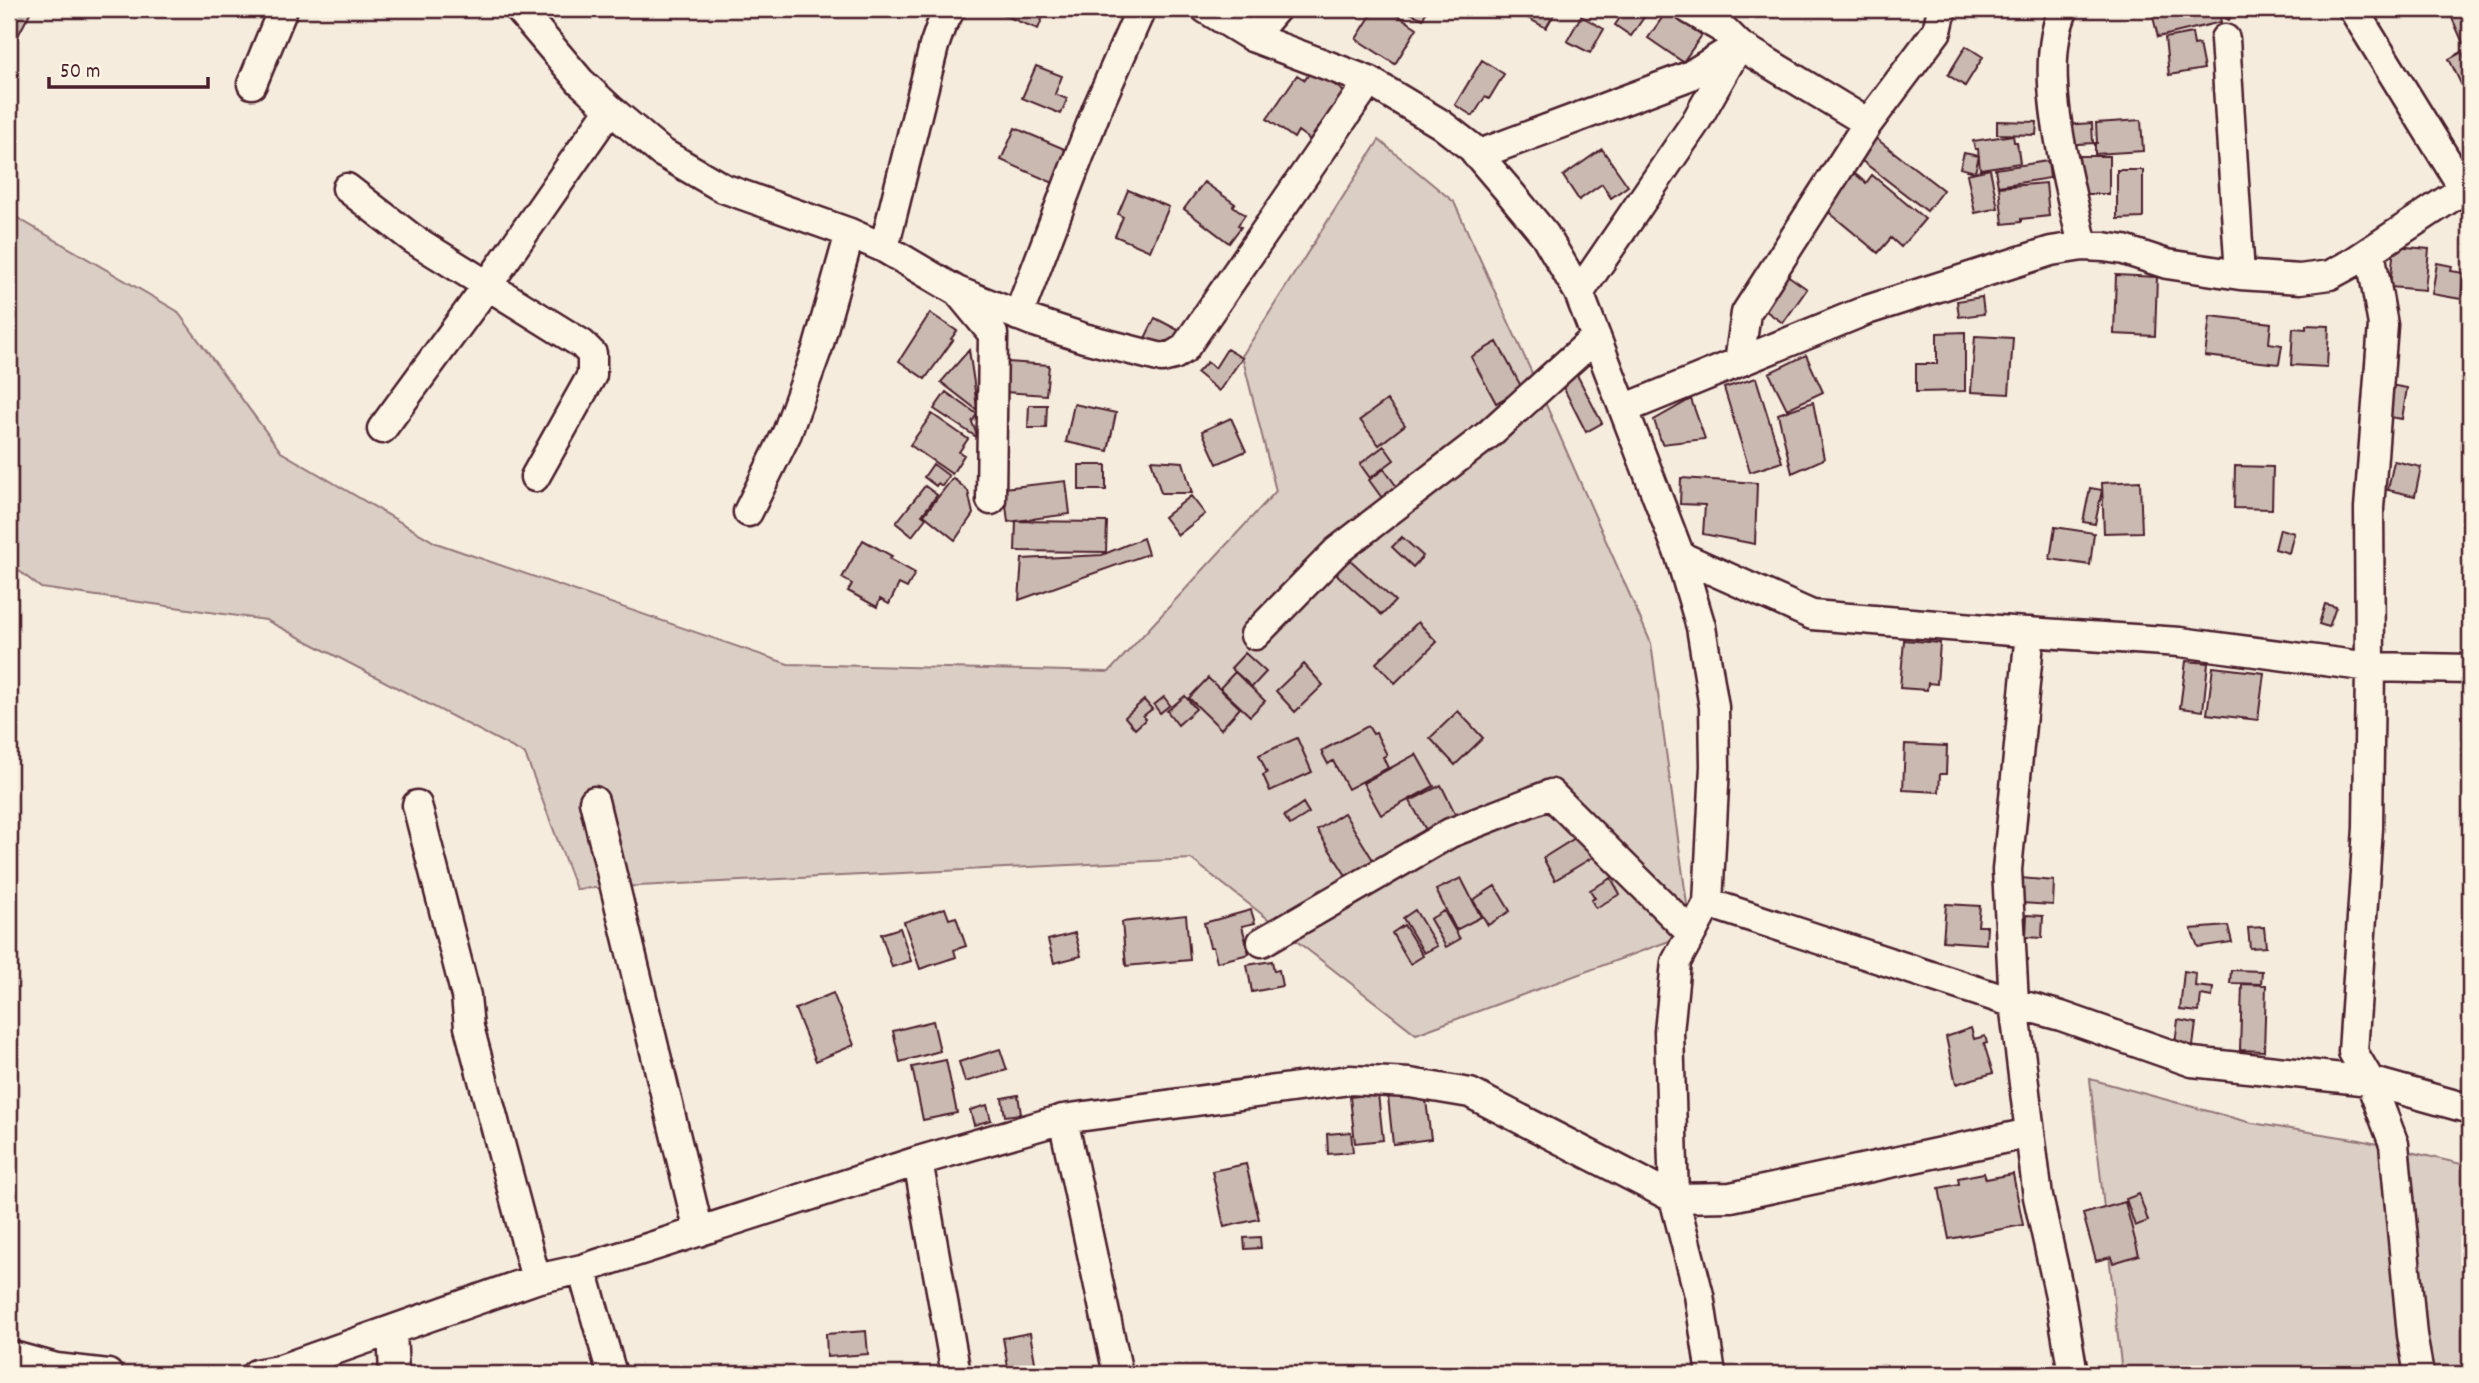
<svg xmlns="http://www.w3.org/2000/svg" width="2479" height="1383" font-family="Dekko,sans-serif">
<style>
.green{fill:#dbcec4;stroke:#927678;stroke-width:2}
.building{fill:#cab9b1;stroke:#4a1f2b;stroke-width:2}
.lines{fill:none;stroke-linecap:round;stroke-linejoin:round}
.minor-casing{stroke:#4a1f2b;stroke-width:33}
.minor{stroke:#fcf5e5;stroke-width:28}
</style>
<rect width="100%" height="100%" fill="#f5ecde"/>
<filter id="ink" filterUnits="userSpaceOnUse"><feTurbulence type="fractalNoise" baseFrequency=".0143" numOctaves="2"/><feDisplacementMap in="SourceGraphic" scale="14" xChannelSelector="R" yChannelSelector="G"/><feConvolveMatrix kernelMatrix="1 2 1 2 8 2 1 2 1" color-interpolation-filters="sRGB"/></filter>
<g filter="url(#ink)">
<path class="green" d="M1379,140l75,62 82,180 115,261 40,290 -275,101 -225,-175 -615,30 -51,-135 -259,-134 -225,-32 -32,-25v-350l168,98 104,141 155,91 352,121 321,8 167,-181 -34,-135z
M2090,1079l162,44 108,17 110,26v208h-348z"/>
<path class="building" d="M9,9h23l-23,44z
M996,9h50l-8,20 -43,-17z
M1375,9h13l29,19 -22,36 -39,-25z
M1401,9h26l-4,10z
M1511,9h46l-11,19z
M1626,9l23,1 -18,26 -16,-11z
M2151,9h14l2,7 31,-7h20l3,13 -63,15z
M2225,9h10l-6,11 -8,-4z
M2448,9h22v30l-7,4z
M1667,11l35,24 -19,27 -35,-24z
M1581,16l23,13 -14,24 -23,-12z
M2192,33l2,12 5,-1 5,25 -35,6 -4,-37z
M1966,46l17,11 -18,29 -17,-11z
M2462,52l8,17v13l-8,4 -13,-27z
M1482,60l22,14 -15,25 -4,-2 -12,19 -18,-11z
M1036,66l26,10 -7,18 12,5 -6,15 -39,-16z
M1312,69l34,24 -30,51 -18,-13 -4,7 -27,-19 30,-44 8,5z
M2141,120l2,31 -48,3v-11h2l-1,-20z
M1997,121l40,1 -1,13 -39,-1z
M2092,123l1,20 -29,2 -1,-20z
M1015,128l59,25 -14,33 -59,-26z
M1869,133l74,57 -16,21 -74,-57z
M2013,135l1,7h3l3,21 -40,6 -2,-20h-3l-2,-8z
M1602,149l26,37 -17,12 -9,-14 -23,16 -16,-24z
M1964,153l15,3 -4,16 -15,-4z
M2077,156h32v38h-32z
M2048,161l2,17 -52,8 -3,-17z
M1990,169l8,39 -23,5 -8,-39z
M2117,170h26v48l-26,1z
M1854,173l12,10 6,-8 53,44 -24,28 -10,-9 -13,15 -53,-44z
M1204,182l31,22 -2,2 12,9 -7,10 3,2 -12,16 -45,-34z
M2046,183l3,33 -28,3v3l-18,2 -4,-37z
M1128,190l41,17 -19,44 -35,-15 8,-19 -5,-3z
M2394,246l35,3 -4,41 -35,-3z
M2437,263l15,3 -1,5 13,2 -3,26 -29,-5z
M1783,272l24,17 -24,34 -24,-17z
M2116,275l41,2 -2,59 -41,-2z
M1982,297l2,17 -25,3 -2,-16z
M930,313l27,18 -6,8 2,1 -28,39 -26,-18z
M2210,316l61,7 -2,20 13,2 -3,19 -74,-8z
M1155,318l25,13 -12,24 -25,-13z
M2306,325l23,1 -2,41 -36,-2 2,-37 13,1z
M1965,332v59l-49,1v-28h21v-31z
M1975,336l38,2 -4,56 -38,-2z
M1497,342l25,46 -26,15 -25,-46z
M1227,349l15,9 -23,33 -22,-18 10,-11 8,6z
M969,350l5,33 3,27 -36,-28z
M1806,355l17,37 -36,17 -18,-36z
M1007,362l42,3 -3,30 -41,-3z
M1576,373l26,50 -16,9 -26,-51z
M1756,378l26,84 -32,10 -26,-84z
M2390,385l17,3 -5,31 -18,-3z
M946,392l31,22 -5,8 6,16 -44,-29z
M1691,399l14,40 -43,5 -8,-24z
M1387,400l18,25 -26,20 -19,-25z
M1813,402l11,57 -32,14 -14,-59z
M1074,404l42,9 -8,38 -42,-9z
M1029,405h18l-1,23h-18z
M932,414l36,25 -9,13 5,3 -12,19 -42,-29z
M1231,418l15,33 -29,13 -15,-33z
M1384,446l10,14 -24,18 -10,-14z
M1151,460l32,2 9,31h-31z
M2394,461l27,6 -6,29 -27,-6z
M933,464l16,12 -7,10 -4,-3 -2,3 -12,-9z
M1079,465h27v25h-27z
M2235,466l38,1 -1,42 -38,-1z
M1384,469l21,29 -15,11 -21,-29z
M953,478l15,13 5,23 -18,26 -31,-25z
M1681,478l76,5 -2,61 -52,-10 2,-29 -25,-1z
M1066,481l4,33 -62,8 -4,-34z
M2140,481l2,51 -38,1 -2,-50z
M925,486l12,9 -15,20 4,3 -14,18 -16,-13z
M2090,488l12,2 -7,34 -12,-2z
M1191,496l14,18 -27,21 -14,-18z
M1016,521l91,1 -1,30 -91,-1z
M2055,527l39,6 -4,32 -40,-6z
M2280,529l14,4 -5,20 -14,-4z
M1402,537l21,19 -10,11 -21,-20z
M1143,538l5,16 -129,46 3,-41 80,-4z
M863,540l29,16 -2,3 25,14 -8,15 -8,-4 -10,20 -9,-5 -3,8 -29,-16 4,-7 -10,-6z
M1348,558l47,43 -13,14 -47,-42z
M2325,604l11,3 -7,20 -10,-3z
M1418,622l19,20 -42,41 -19,-20z
M1904,640l36,3 -3,41 -9,-1 -1,7 -27,-2z
M1245,653l21,19 -14,15 -21,-19z
M2186,661l22,2 -5,48 -23,-3z
M1304,664l19,21 -28,27 -19,-21z
M2213,667l51,6 -6,47 -51,-6z
M1235,672l30,29 -15,15 -30,-28z
M1208,678l32,30 -19,21 -32,-31z
M1185,696l11,13 -18,16 -11,-14z
M1164,697l6,8 -10,8 -6,-8z
M1144,700l8,9 -9,7 3,3 -11,10 -10,-12z
M1458,711l25,27 -28,27 -25,-27z
M1368,726l5,8 3,-1 11,22 -4,2 5,11 -40,21 -15,-28 -5,3 -7,-13z
M1297,738l15,34 -42,19 -7,-16 4,-2 -8,-18z
M1905,744l42,2 -1,28h-6l-1,18 -36,-2z
M1416,754l18,32 -53,29 -18,-32z
M1441,785l16,32 -30,15 -17,-31z
M1303,803l6,10 -19,12 -6,-9z
M1344,813l29,47 -26,17 -30,-47z
M1580,835l13,22 -38,23 -12,-22z
M1461,878l20,39 -25,13 -20,-40z
M1611,878l9,16 -24,14 -5,-8 4,-2 -5,-8z
M2021,878l33,3 -1,24 -33,-2z
M1495,886l15,25 -22,14 -15,-25z
M1946,904l34,2 -2,20h9l-1,18 -43,-3z
M945,908l4,11 7,-2 10,29 -12,4 2,7 -36,12 -16,-47z
M1251,910l4,13 -13,3 7,28 -32,8 -4,-15h-3l-6,-24z
M1415,910l22,36 -13,7 -21,-35z
M1444,911l16,28 -14,8 -16,-28z
M1186,915l4,45 -64,6 -4,-44z
M2027,915l16,1 -1,22 -16,-1z
M1404,925l19,31 -13,8 -18,-31z
M2228,926l4,16 -34,5 -7,-18z
M2264,927l2,20 -16,1 -2,-20z
M900,928l11,33 -19,6 -11,-33z
M1075,933l6,23 -27,7 -6,-23z
M1272,961l2,10 5,-1 3,16 -30,6 -5,-27z
M2231,970l31,1 -1,13 -31,-1z
M2184,971l12,2 -1,13 18,2 -1,9 -11,-2 -2,17 -19,-2z
M2242,984l24,1 -2,66 -24,-1z
M833,993l21,52 -38,16 -21,-52z
M2178,1020l18,3 -3,23 -18,-2z
M933,1021l7,30 -40,11 -7,-31z
M1971,1028l3,11 11,-3 2,7 -3,1 9,29 -37,11 -10,-47z
M1000,1049l7,21 -42,12 -6,-20z
M946,1060l11,53 -34,7 -11,-53z
M1425,1093l6,46 -38,5 -5,-47z
M1378,1094l5,46 -28,3 -5,-46z
M1018,1095l3,19 -16,2 -3,-18z
M987,1105l4,15 -17,5 -4,-15z
M1351,1132l2,20 -25,2 -1,-20z
M1246,1164l13,55 -35,8 -12,-56z
M1984,1173l2,6 27,-5 10,51 -74,14 -10,-51 20,-4 -1,-6z
M2139,1194l9,27 -13,5 -9,-27z
M2125,1202l14,53 -26,8 -2,-6 -15,4 -13,-47z
M1260,1237l1,11 -16,1 -1,-11z
M866,1331l2,23 -41,3 -1,-23z
M1030,1333l6,35 -27,5 -6,-35z"/>
<g class="lines">
<g class="minor-casing">
<path id="minor" d="M519,9l61,72 30,28 51,43 62,36 127,45 34,15 73,43 75,30 52,17 78,20 12,-3 10,-6 185,-268
M1206,9l46,28 117,44 72,43 31,24 35,41 38,46 34,58 101,263 21,71 13,80 1,59 -7,137 -32,59 -7,70 5,166 25,97 12,79
M1689,9l34,20 16,16 129,78
M2064,9c-29,60 5,173 19,237
M2353,9l111,180
M1252,37l24,-28
M2225,39l15,236
M252,84l31,-75
M1477,155l212,-79 48,-30
M347,188l66,51 169,105 10,10v21l-57,102
M884,248l50,-202 7,-20 10,-17
M2370,251l13,74 -14,183 1,159 -2,161 -15,224 17,29 24,63 18,191 7,39
M959,293l34,41 -2,166
M1579,293l116,-170 44,-78
M1018,316l79,-207 44,-100
M1739,362l7,-49 122,-190 69,-92 5,-22
M1624,409l243,-99 184,-59 32,-5 21,1 20,3 43,14 73,11 60,4 30,-4 22,-12 118,-78
M382,429l105,-143 123,-177
M748,512l39,-79 31,-86 32,-114
M1680,556l132,59 199,16 169,11 190,25 100,2
M2030,632l-23,238 7,133 24,194 22,99 13,78
M1255,635l82,-84 152,-117 107,-97
M594,801l105,431
M417,805l49,191 3,31 67,252
M1708,903l306,100 47,13 131,46 178,19 100,28
M1262,942l188,-109 101,-39 140,139
M1063,1119l55,255
M918,1161l38,213
M582,1269l30,105
M392,1330l2,44
M9,1355l47,13 52,6
M256,1374l22,-4 258,-91 46,-10 336,-108 145,-42 287,-39 60,3 60,10 204,105 57,-1 299,-64"/>
</g>
<use href="#minor" class="minor"/>
</g>
</g>
<rect width="2479" height="1383" fill="none" stroke="#fcf5e5" stroke-width="35"/>
<rect x="18" y="18" width="2444" height="1348" fill="none" stroke="#4a1f2b" stroke-width="2.5" filter="url(#ink)"/>
<path d="M49 77v10h159v-10" fill="none" stroke="#4a1f2b" stroke-width="3.5"/>
<text x="60" y="77" font-size="21" fill="#4a1f2b" stroke="#fcf5e5" stroke-width="5" paint-order="stroke">50 m</text>
</svg>
